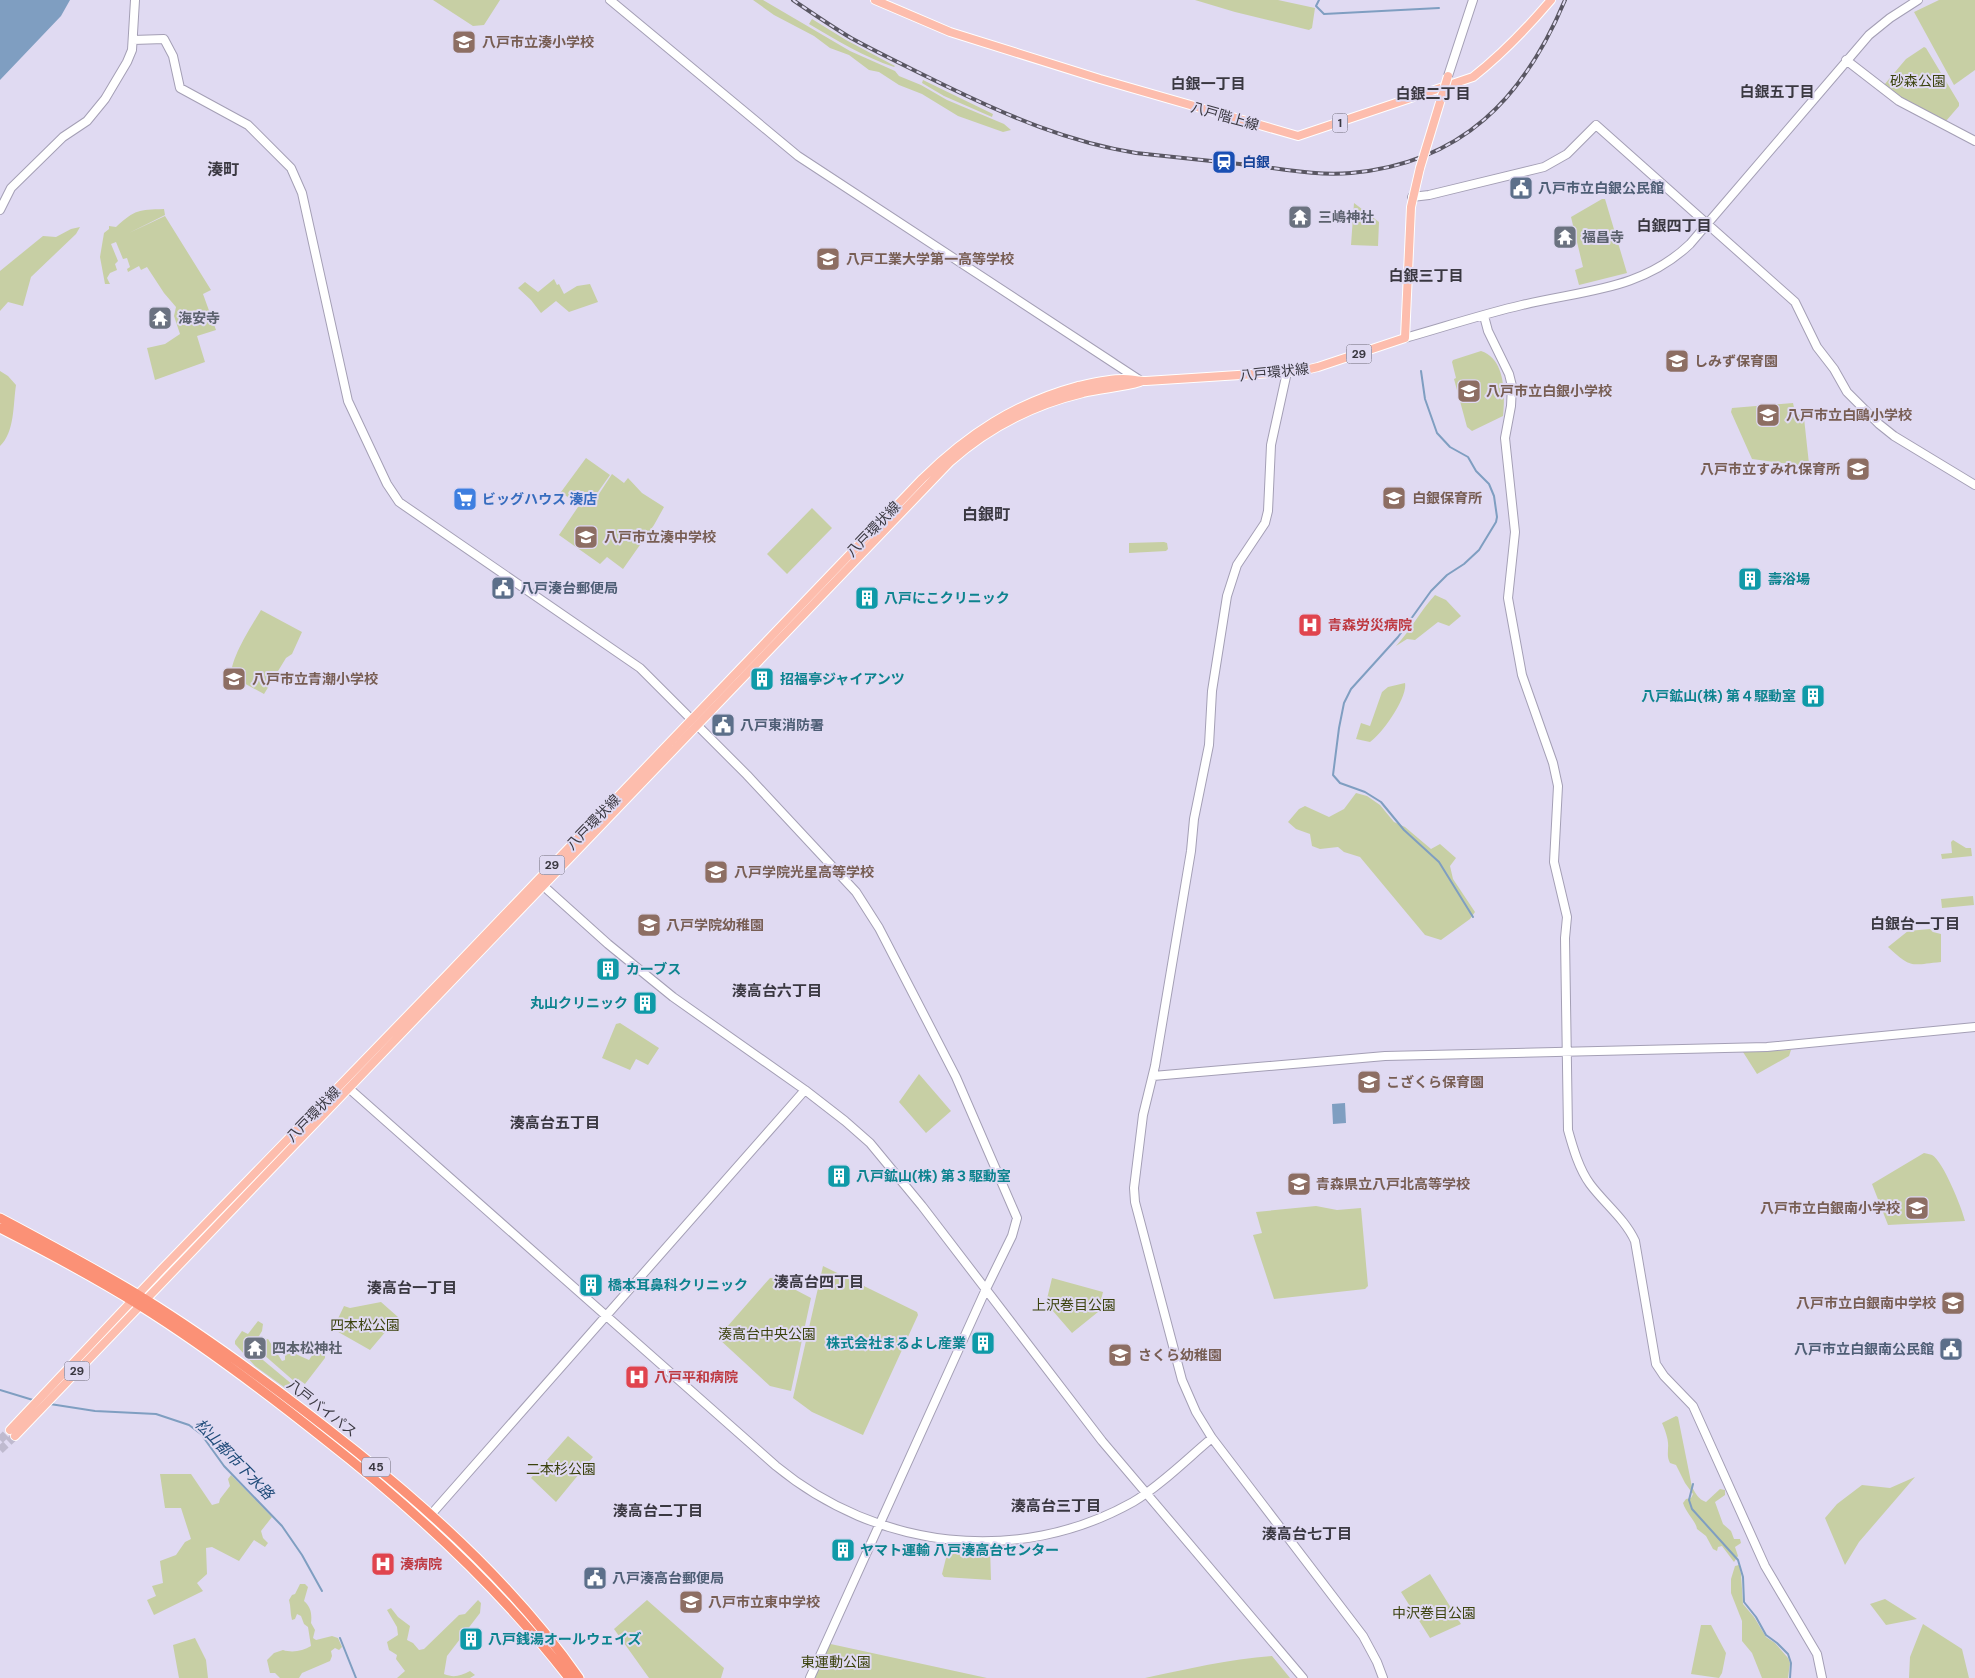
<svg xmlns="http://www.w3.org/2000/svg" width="1975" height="1678" font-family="'DM Sans','Noto Sans JP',sans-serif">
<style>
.green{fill:#c7cfa4}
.water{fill:#7f9ec1}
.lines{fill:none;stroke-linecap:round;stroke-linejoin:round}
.stream{stroke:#7f9ec1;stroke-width:2}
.primary-tunnel{stroke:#bfbacf;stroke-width:8;stroke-dasharray:8 4;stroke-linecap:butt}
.secondary-casing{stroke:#a49fb5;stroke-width:10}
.primary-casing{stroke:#fff;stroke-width:10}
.highway-casing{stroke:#fff;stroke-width:11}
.secondary{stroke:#fff;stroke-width:8}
.primary{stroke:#fdbdad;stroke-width:8}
.highway{stroke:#fb9176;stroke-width:9}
.rail-casing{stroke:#595662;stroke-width:4}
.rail{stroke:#e0daf2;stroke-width:2;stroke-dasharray:5.5;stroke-linecap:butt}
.primary-bridge-casing{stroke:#fff;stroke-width:10;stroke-linecap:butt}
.primary-bridge{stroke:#fdbdad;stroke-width:8}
.labels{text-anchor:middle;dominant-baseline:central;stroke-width:4;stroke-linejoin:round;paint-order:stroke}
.shield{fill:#e0daf2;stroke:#6c6976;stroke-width:1}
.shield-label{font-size:12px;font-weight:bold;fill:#3a3841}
.education-label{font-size:14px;font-weight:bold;fill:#785e54;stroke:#e0daf2;text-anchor:start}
.park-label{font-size:14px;fill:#3b420d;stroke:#e0daf2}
.street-label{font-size:14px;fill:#3a3841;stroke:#e0daf2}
.transit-label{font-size:14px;font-weight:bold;fill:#164399;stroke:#e0daf2;text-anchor:start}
.service-label{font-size:14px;font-weight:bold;fill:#4e5e75;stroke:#e0daf2;text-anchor:start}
.worship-label{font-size:14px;font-weight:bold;fill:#5b616d;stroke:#e0daf2;text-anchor:start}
.shop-label{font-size:14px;font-weight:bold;fill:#366cbe;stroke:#e0daf2;text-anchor:start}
.culture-label{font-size:14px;font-weight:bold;fill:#0d838f;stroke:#e0daf2;text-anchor:start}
.health-label{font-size:14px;font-weight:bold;fill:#be3a42;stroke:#e0daf2;text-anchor:start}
.neighbourhood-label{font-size:15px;font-weight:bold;fill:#3a3841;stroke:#e0daf2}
.water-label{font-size:15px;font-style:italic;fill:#1f4b79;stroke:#e0daf2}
.quarter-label{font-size:16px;font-weight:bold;fill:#3a3841;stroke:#e0daf2}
</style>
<rect width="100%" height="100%" fill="#e0daf2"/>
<path class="green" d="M433,0h67l-16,25 -11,1z
M753,0h10l87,51 45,20 4,5 22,9 26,15 57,24 7,6 -8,2 -45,-16 -36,-22 -23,-9 -20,-13 -10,-2 -20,-15 -19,-7 -16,-12 -40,-21z
M1195,0h83l37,8 -3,20 -3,2 -74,-18z
M1939,0h36v70l-21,15 -40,-73z
M812,19l34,21 49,26 -1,1c-30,-10 -58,-27 -85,-43z
M1924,47l2,1 33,55v3l-13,15 -45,-23 -17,-13 22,-26z
M923,80l70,34 -1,3 -48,-21 -22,-13z
M1602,199h3l22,74 -48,12 -4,-15 8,-3 -12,-50z
M1354,203l25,19 -1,24 -27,-1z
M164,209l1,6 -36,18 36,-17 46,74 -8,4 13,36 -19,6 8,26 -50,18 -8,-32 18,-4 15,-10 -6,-18 2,-9 -12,-14 -17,-26 -6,3 -2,-4 -11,6 -1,-3 3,-2 -3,-9 -4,1 -7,-17 -5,2 7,17 -3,3 2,6 -7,3 -3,5 3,6h-5l-5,-27 4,-24 5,-4v-3l7,1c20,-18 22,-17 48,-18z
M80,227l-4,7 -45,43 -8,29 -15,-4 -8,9v-40l43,-35 13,1 15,-8z
M554,279l3,6 2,-1 5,10 13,-8 13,-2 8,18 -29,10 -13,-11 -15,12 -10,-13 -13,-12 7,-6 13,10z
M1481,351c25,8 24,44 22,65l-31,15 -5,-4 -13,-48 2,-1 -4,-16 1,-2z
M0,371l8,5 8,9c-3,19 -1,47 -16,61z
M1793,403l2,9 9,6 5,46 -4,2 -53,-7 -21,-47 1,-4z
M586,458l24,17 -17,24 -15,6 -17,-13z
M612,474l12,9 4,-5 14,15 22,14 -10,18 -31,44 -16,-12 -7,7 -41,-29 19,-28 17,-7z
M812,508l20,20 -45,46 -20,-20z
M1164,542l3,1 1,6 -2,2 -37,2v-10z
M1435,595l11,5 15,16 -12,10 -11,-4 -23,18 -8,-1 -11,7c15,-16 24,-35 39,-51z
M261,610l41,22 -10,22 -6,4 -22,36 -33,-18c0,-19 20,-49 30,-66z
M1405,683c3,14 -23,51 -35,59l-14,-3 5,-16 9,3 12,-34 6,-5z
M1356,793l11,3 13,9 14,17 11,5 26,22 9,-5 16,14 -6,8 3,13 22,33 -5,7 -29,21 -16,-5 -65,-78 -16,-5 -6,-5 -18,2 -8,-3 -2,-12 -14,-5 -8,-7 11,-13 6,-3 24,11 15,-8z
M1953,840l13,8h5l1,8 -30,3 -1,-5 11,-1 -1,-11z
M1973,896l1,9 -32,3 -1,-9z
M1930,929l3,3 8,2v28c-31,3 -29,7 -53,-15l20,-16z
M620,1023l39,25 -11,17 -12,-6 -6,11 -28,-12 14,-34z
M1791,1050l-2,6 -32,18 -14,-22z
M919,1074l32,37 -25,22 -27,-31z
M1924,1153c3,1 6,1 8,2 11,6 30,53 33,66l-77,4 -16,-41z
M1316,1206l21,4 24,-2 7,78 -3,3 -91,10 -21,-64 9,-2 -6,-21z
M823,1266l94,46 1,3 -55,120 -51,-23 -19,-14z
M770,1278h3l38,20 -20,93 -21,-5 -51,-47v-3z
M1052,1278l51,14 -5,20 -26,21 -26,-30z
M381,1302l17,15 -28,33 -37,-21 11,-23 6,2z
M258,1321l5,3 -1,7 -6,10 -7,-2 -4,6 48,40 -5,5 -33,-24 -20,-22v-3l7,-10 6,3z
M268,1339l14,22 3,-1v-6l4,-3 20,9 6,-9 10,5v2l-20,26 -7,-5 -3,3 -32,-28 -5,-12z
M1676,1416l2,1 14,70c4,7 6,12 14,15l14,-13 5,1v5l-10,7 8,22 8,7 3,8h6l1,4 -6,4 3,9 -4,6 -12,-16 -4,1 -1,4 -4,-2 -7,-13 -9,-7c-1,-8 -11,-16 -14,-26l3,-4 5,-1 2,-4 -8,-11 -9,-18 -6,-2c-3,-6 -2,-9 -2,-15 1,-8 -3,-18 -6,-25z
M568,1436l25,21 -37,45 -25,-24z
M160,1474h31l21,31 7,-2 1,-4 10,-13 -2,-7 3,-4 41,42 -11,14 2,7 5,5 -3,4 -11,-7 -15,21 -27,-14 -6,1 1,26 -10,9 6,8 -49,24 -7,-15 9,-4 -4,-10 11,-3 -3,-22 16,-6 9,-13 6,-3 -10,-31h-16z
M1915,1477l-56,65 -14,23 -20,-47 12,-14 25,-19 28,3z
M952,1544l36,1 2,2 1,33 -47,-3 -2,-3 7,-28z
M1739,1565l2,9 2,30 11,13 12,20 9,6 13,15 2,5 -2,15h-26l-10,-25 -10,-12v-20l-11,-28v-14l4,-13z
M1430,1574l31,50 -31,14 -29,-46z
M300,1584h5l3,3 -4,14c7,6 8,13 7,22l4,7 -2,8 3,2 16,-4 6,2 4,9 -3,3 -4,-2 -4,3 1,5 -2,5 -28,12 -3,5h-19l-5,-5h-5l-3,-13 7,-7 9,-3c9,3 20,1 28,-4l-3,-19 -4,-3 -3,-8 -4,-2 -2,5 -3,1c-2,-7 -1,-13 -3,-20l3,-5 3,-1z
M1885,1599l32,20 -31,6 -16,-21z
M478,1600l3,3 -1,10 -33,43 -3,18c10,4 16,2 26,-3l5,4 -5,3h-73l8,-7 -9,-12 1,-4 -8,-5 -2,-8 11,-7 -1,-8 -10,-17 4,-2 7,9 12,9 -3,14 6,3 6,7 5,-1 35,-34 6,-1z
M647,1600l77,68 -3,10h-72l-35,-49z
M1923,1624l39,25 7,29h-60l1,-21z
M1701,1625h10l15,28 -4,20 -3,5 -28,-4z
M195,1638l11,22 2,18h-29l-6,-33z
M826,1643l161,35h-177z
M1272,1656l18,22h-145c42,-9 84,-19 127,-22z"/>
<path class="water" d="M0,0h70l-9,16 -61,64z
M1345,1103l1,20 -13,1 -1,-20z"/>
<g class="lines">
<path class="stream" d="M1319,0l-3,6 8,8 115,-6
M1421,371l4,28 12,34 13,14 18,10 8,14 13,13 5,12 3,21 -1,5 -17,28 -15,14 -17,11 -16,16 -33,46 -47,52 -7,14 -5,25 -6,47 7,8 25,9 16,10 23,28 35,32 34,55
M0,1390l33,10
M50,1404l45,7 61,3 33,11 12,9 23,32 58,60 20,29 20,36
M1693,1484l-4,16 3,9 46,51 5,17 1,25 12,15 10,18 11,8 11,11 3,9 -1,15
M340,1638l16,40"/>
<path class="primary-tunnel" d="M0,1440l10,-10
M0,1450l15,-14"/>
<g class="secondary-casing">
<path id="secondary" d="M610,0l188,156 343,225
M133,40l31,-1 9,17 7,32 68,37 43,43 11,25 46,208 39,83 12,18 241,166 107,107 109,117 23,36 77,149 61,141 -5,18 -26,53 -176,389
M1846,60l53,41 76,40
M1448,76l25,-76
M1412,197l17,-2 115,-28 23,-13 29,-29 199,177 22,45 17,22 13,23 32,32 15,12 81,49
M0,210l11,-22 52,-51 24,-16 18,-22 22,-37 5,-12 3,-50
M1484,316l4,15 21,43 3,12 -1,20 -6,32 10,94 -7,66 14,77 31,88 5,23 -4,76 13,55 -2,21 3,192c5,18 11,39 22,54 14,19 35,35 45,57l21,123 8,12 29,30 72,160 52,88 5,24
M1405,338c39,-11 78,-24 117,-33 62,-15 120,-15 168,-61l179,-209 21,-17 28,-18
M1287,372l-16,73 -3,66 -3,12 -28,42 -10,31 -15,95 -3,54 -15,74 -3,32 -36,215 -12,49 -9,73 1,14 47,178 14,32 16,26 151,198 14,26 6,16
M539,882l69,62 65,53 132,93 40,31 25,22 52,63 180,235 201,237
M1153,1076l232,-20 382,-9 208,-20
M344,1084l432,382c101,83 241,101 357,36 27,-16 55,-44 79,-64
M428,1518l377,-428"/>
</g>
<g class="primary-casing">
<path id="primary" d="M875,0l75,32 150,47 198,57 175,-59c28,-22 55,-50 78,-77
M10,1430l152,-161 283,-292 477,-498c46,-45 93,-76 156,-93 14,-3 30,-7 45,-7 8,0 15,2 23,2l155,-10 17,-4 87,-29 6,-131 9,-39
M15,1436l935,-974c38,-34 83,-57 133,-69 18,-5 38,-5 57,-11"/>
</g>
<g class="highway-casing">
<path id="highway" d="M0,1218c49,26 98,52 145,81 74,46 144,99 212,153 82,66 162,140 222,226
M0,1228c47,24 94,49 139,77 64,40 125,86 184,133 91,71 175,148 246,240"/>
</g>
<use href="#secondary" class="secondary"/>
<use href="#primary" class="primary"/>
<use href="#highway" class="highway"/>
<g class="rail-casing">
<path id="rail" d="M793,0c19,13 38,26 58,38 31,17 63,32 95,48 62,30 122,56 190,67 38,4 76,8 113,12 34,4 68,11 102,8 111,-10 173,-75 214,-173"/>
</g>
<use href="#rail" class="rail"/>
<g class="primary-bridge-casing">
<path id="primary-bridge" d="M1420,168l28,-92"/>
</g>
<use href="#primary-bridge" class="primary-bridge"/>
</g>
<defs>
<g id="school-square" transform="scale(1.25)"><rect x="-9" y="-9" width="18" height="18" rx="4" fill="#8d6e63" stroke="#e0daf2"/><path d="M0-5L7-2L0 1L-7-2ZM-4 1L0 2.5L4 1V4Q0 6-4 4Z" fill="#fff"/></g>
<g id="station-square" transform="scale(1.25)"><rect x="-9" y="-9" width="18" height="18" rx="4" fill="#1a4fb4" stroke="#e0daf2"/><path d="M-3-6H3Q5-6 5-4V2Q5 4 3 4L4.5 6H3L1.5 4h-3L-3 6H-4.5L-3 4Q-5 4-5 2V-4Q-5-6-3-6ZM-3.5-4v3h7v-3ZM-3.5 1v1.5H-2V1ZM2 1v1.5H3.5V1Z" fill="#fff"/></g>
<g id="civic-square" transform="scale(1.25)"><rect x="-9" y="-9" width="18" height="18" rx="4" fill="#5c6f8a" stroke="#e0daf2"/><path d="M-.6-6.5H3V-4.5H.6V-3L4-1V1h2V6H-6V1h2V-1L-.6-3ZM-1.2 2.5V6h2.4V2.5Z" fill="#fff"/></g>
<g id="temple-square" transform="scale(1.25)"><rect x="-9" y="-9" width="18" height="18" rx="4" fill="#6b7280" stroke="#e0daf2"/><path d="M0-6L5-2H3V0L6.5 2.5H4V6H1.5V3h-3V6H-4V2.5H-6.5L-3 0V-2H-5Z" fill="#fff"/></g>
<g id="supermarket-square" transform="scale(1.25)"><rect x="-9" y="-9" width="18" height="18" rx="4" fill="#3f7fe0" stroke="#e0daf2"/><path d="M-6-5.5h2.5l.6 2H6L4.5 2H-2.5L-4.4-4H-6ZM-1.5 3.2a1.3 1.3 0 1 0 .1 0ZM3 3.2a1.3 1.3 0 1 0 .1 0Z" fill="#fff"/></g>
<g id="building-square" transform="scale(1.25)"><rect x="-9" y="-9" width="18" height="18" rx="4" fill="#0f9aa8" stroke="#e0daf2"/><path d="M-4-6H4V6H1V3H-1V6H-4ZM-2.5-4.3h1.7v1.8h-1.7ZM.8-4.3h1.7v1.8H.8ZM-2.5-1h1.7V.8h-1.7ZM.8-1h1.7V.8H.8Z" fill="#fff"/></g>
<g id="hospital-square" transform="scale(1.25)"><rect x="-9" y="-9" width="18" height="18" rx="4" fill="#e0444e" stroke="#e0daf2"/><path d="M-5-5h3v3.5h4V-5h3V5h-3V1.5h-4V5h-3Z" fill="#fff"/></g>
</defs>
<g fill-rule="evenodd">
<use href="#school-square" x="464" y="42"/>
<use href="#station-square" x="1224" y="162"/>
<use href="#civic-square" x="1521" y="188"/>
<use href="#temple-square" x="1300" y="217"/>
<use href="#temple-square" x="1565" y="237"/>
<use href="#school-square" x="828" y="259"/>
<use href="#temple-square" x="160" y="318"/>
<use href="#school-square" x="1677" y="361"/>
<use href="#school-square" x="1469" y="391"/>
<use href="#school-square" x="1768" y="415"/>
<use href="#school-square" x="1858" y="469"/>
<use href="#school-square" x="1394" y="498"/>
<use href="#supermarket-square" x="465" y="499"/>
<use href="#school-square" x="586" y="537"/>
<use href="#building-square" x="1750" y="579"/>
<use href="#civic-square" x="503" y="588"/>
<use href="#building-square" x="867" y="598"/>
<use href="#hospital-square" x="1310" y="625"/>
<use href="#school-square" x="234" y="679"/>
<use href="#building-square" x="762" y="679"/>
<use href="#building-square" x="1813" y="696"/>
<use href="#civic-square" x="723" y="725"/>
<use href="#school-square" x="716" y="872"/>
<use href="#school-square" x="649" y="925"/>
<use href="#building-square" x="608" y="969"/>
<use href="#building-square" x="645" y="1003"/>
<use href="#school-square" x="1369" y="1082"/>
<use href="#building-square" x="839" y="1176"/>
<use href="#school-square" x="1299" y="1184"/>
<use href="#school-square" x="1917" y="1208"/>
<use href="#building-square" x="591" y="1285"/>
<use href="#school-square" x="1953" y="1303"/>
<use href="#building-square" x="983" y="1343"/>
<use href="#temple-square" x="255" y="1348"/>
<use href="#civic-square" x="1951" y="1349"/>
<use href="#school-square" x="1120" y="1355"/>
<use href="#hospital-square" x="637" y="1377"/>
<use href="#building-square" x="843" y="1550"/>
<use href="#hospital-square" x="383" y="1564"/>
<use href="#civic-square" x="595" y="1578"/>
<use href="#school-square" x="691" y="1602"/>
<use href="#building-square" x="471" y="1639"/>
</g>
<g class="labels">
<g class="shield">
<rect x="1332.5" y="113.5" width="15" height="19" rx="4"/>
<rect x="1346.5" y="344.5" width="25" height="19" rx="4"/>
<rect x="539.5" y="855.5" width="25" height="19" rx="4"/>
<rect x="64.5" y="1361.5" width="25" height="19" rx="4"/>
<rect x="362" y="1457.5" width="28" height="19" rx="4"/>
</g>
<g class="shield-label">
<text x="1340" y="123">1</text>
<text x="1359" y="354">29</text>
<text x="552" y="865">29</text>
<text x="77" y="1371">29</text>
<text x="376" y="1467">45</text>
</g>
<g class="education-label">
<text x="482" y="42">八戸市立湊小学校</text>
<text x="846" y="259">八戸工業大学第一高等学校</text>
<text x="1694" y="361">しみず保育園</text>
<text x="1486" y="391">八戸市立白銀小学校</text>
<text x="1786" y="415">八戸市立白鷗小学校</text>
<text x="1840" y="469" text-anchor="end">八戸市立すみれ保育所</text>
<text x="1412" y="498">白銀保育所</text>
<text x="604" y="537">八戸市立湊中学校</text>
<text x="252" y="679">八戸市立青潮小学校</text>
<text x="734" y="872">八戸学院光星高等学校</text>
<text x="666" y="925">八戸学院幼稚園</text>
<text x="1386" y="1082">こざくら保育園</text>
<text x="1316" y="1184">青森県立八戸北高等学校</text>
<text x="1900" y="1208" text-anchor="end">八戸市立白銀南小学校</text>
<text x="1936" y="1303" text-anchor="end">八戸市立白銀南中学校</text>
<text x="1138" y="1355">さくら幼稚園</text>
<text x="708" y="1602">八戸市立東中学校</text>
</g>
<g class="park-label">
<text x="1918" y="81">砂森公園</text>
<text x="1074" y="1305">上沢巻目公園</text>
<text x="365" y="1325">四本松公園</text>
<text x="767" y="1334">湊高台中央公園</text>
<text x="561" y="1469">二本杉公園</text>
<text x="1434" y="1613">中沢巻目公園</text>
<text x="836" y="1662">東運動公園</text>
</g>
<g class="street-label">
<text transform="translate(1225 116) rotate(16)">八戸階上線</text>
<text transform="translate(1274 372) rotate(-6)">八戸環状線</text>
<text transform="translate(873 529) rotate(-46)">八戸環状線</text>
<text transform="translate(593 822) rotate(-46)">八戸環状線</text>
<text transform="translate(313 1114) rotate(-46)">八戸環状線</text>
<text transform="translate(322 1408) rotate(38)">八戸バイパス</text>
</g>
<g class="transit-label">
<text x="1242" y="162">白銀</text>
</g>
<g class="service-label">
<text x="1538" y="188">八戸市立白銀公民館</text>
<text x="520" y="588">八戸湊台郵便局</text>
<text x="740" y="725">八戸東消防署</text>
<text x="1934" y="1349" text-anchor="end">八戸市立白銀南公民館</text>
<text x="612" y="1578">八戸湊高台郵便局</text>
</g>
<g class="worship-label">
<text x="1318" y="217">三嶋神社</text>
<text x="1582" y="237">福昌寺</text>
<text x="178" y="318">海安寺</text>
<text x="272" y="1348">四本松神社</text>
</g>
<g class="shop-label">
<text x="482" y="499">ビッグハウス 湊店</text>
</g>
<g class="culture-label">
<text x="1768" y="579">壽浴場</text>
<text x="884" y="598">八戸にこクリニック</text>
<text x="780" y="679">招福亭ジャイアンツ</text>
<text x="1796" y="696" text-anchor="end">八戸鉱山(株) 第４駆動室</text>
<text x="626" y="969">カーブス</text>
<text x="628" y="1003" text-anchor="end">丸山クリニック</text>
<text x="856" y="1176">八戸鉱山(株) 第３駆動室</text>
<text x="608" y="1285">橋本耳鼻科クリニック</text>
<text x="966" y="1343" text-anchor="end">株式会社まるよし産業</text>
<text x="860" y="1550">ヤマト運輸 八戸湊高台センター</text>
<text x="488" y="1639">八戸銭湯オールウェイズ</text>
</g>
<g class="health-label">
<text x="1328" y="625">青森労災病院</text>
<text x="654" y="1377">八戸平和病院</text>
<text x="400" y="1564">湊病院</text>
</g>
<g class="neighbourhood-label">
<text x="1208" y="84">白銀一丁目</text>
<text x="1777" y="92">白銀五丁目</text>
<text x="1433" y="94">白銀二丁目</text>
<text x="1674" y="226">白銀四丁目</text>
<text x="1426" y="276">白銀三丁目</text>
<text x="1915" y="924">白銀台一丁目</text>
<text x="777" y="991">湊高台六丁目</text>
<text x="555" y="1123">湊高台五丁目</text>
<text x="819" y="1282">湊高台四丁目</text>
<text x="412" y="1288">湊高台一丁目</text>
<text x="1056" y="1506">湊高台三丁目</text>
<text x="658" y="1511">湊高台二丁目</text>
<text x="1307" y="1534">湊高台七丁目</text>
</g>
<g class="water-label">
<text transform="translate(234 1459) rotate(46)">松山都市下水路</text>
</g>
<g class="quarter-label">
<text x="223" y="169">湊町</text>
<text x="986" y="514">白銀町</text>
</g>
</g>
</svg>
